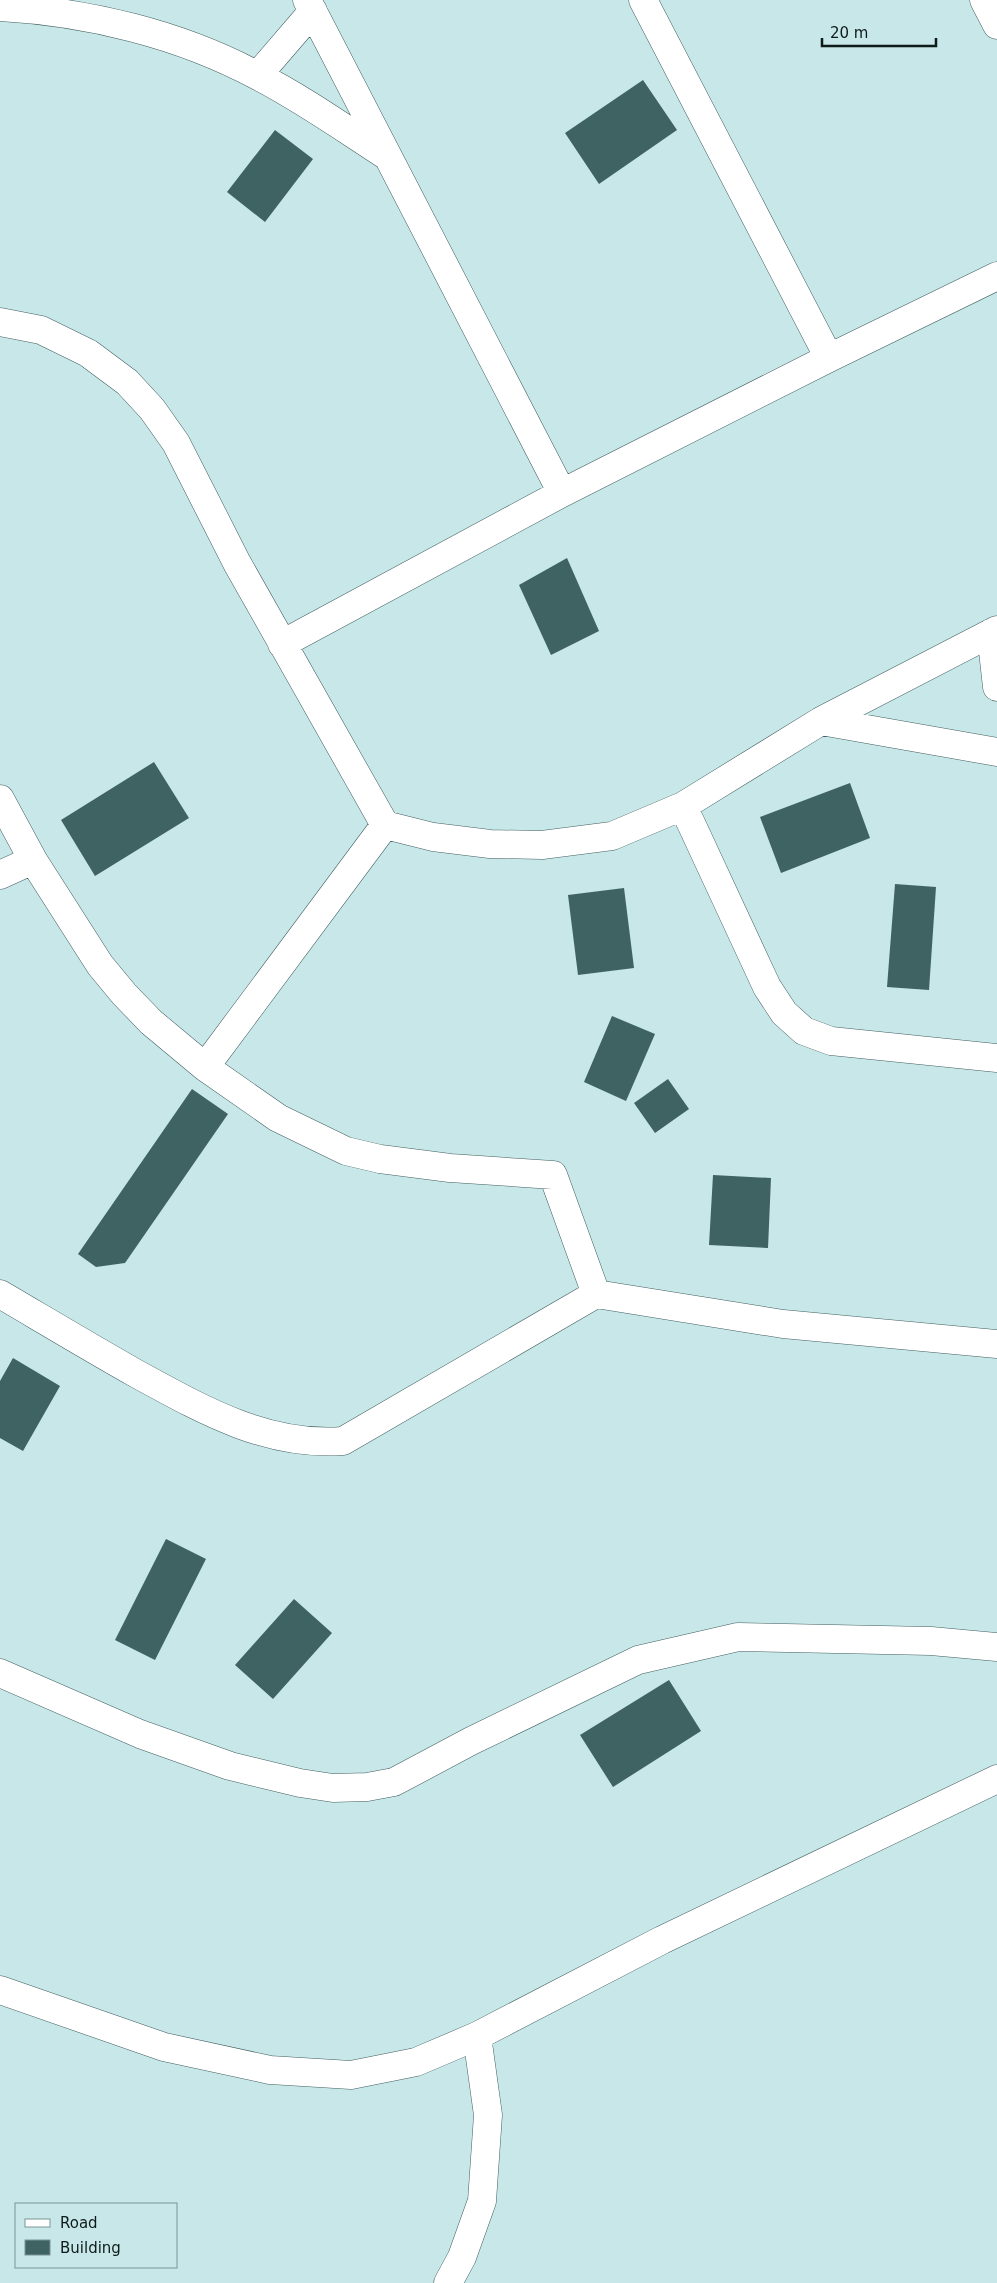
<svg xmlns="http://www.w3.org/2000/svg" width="997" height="2283" font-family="'DejaVu Sans',sans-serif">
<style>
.building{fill:#3f6263}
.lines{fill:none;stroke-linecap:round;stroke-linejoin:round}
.street-casing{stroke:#435f61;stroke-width:29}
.street{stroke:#fff;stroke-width:28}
</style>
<rect width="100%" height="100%" fill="#c7e7e8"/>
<path class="building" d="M643,80l34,50 -78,54 -34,-51z
M275,130l38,29 -48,63 -38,-30z
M567,558l32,73 -48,24 -32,-70z
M154,762l35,56 -94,58 -34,-56z
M850,783l20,55 -89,35 -21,-56z
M895,884l41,3 -7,103 -42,-3z
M624,888l10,80 -56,7 -10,-80z
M612,1016l43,18 -29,67 -42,-19z
M668,1079l21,30 -34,24 -21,-30z
M192,1089l36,25 -103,149 -29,4 -18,-13z
M713,1175l58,3 -3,70 -59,-3z
M13,1358l47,28 -37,65 -23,-13v-57z
M166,1539l40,20 -51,101 -40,-20z
M294,1599l38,34 -59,66 -38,-34z
M669,1680l32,51 -88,56 -33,-52z"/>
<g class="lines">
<g class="street-casing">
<path id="street" d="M307,0l255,493
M643,0l186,358
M984,0l13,25
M0,7c88,5 180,27 258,69 45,23 87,53 129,80
M258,75l55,-64
M0,322l41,8 47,23 39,29 25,27 24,34 61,120 148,262 48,12 57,7 52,1 70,-9 71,-30 138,-85 176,-91
M991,633l6,54
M282,644l280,-151 267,-135 168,-82
M821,721l176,31
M0,799l33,61 67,105 24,29 27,28 54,45 73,51 68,33 34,8 70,9 103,7 43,119
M683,806l84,181 17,26 20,18 27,10 166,17
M0,875l33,-15
M205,1067l180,-242
M0,1294c46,27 91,54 137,80 64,35 130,73 206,67l253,-147 187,30 214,20
M0,1673l140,61 90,32 70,17 33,5 34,-1 27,-5 77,-41 167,-81 100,-23 193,4 66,6
M0,1990l164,57 106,23 81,5 65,-13 61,-26 185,-96 335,-161
M448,2283l14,-26 20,-56 6,-86 -11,-79"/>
</g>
<use href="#street" class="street"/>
</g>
<rect x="15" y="2203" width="162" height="65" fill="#c7e7e8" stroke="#7d9596"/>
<rect x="25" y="2219" width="25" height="8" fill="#ffffff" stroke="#7d9596"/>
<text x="60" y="2228" font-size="15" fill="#0f1a1b">Road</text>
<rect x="25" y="2240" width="25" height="15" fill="#3f6263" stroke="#7d9596"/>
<text x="60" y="2253" font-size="15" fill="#0f1a1b">Building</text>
<path d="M822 38v8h114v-8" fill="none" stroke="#0f1a1b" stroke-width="2.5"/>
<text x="830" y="38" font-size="15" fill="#0f1a1b" stroke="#c7e7e8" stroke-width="4" paint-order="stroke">20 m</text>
</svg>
